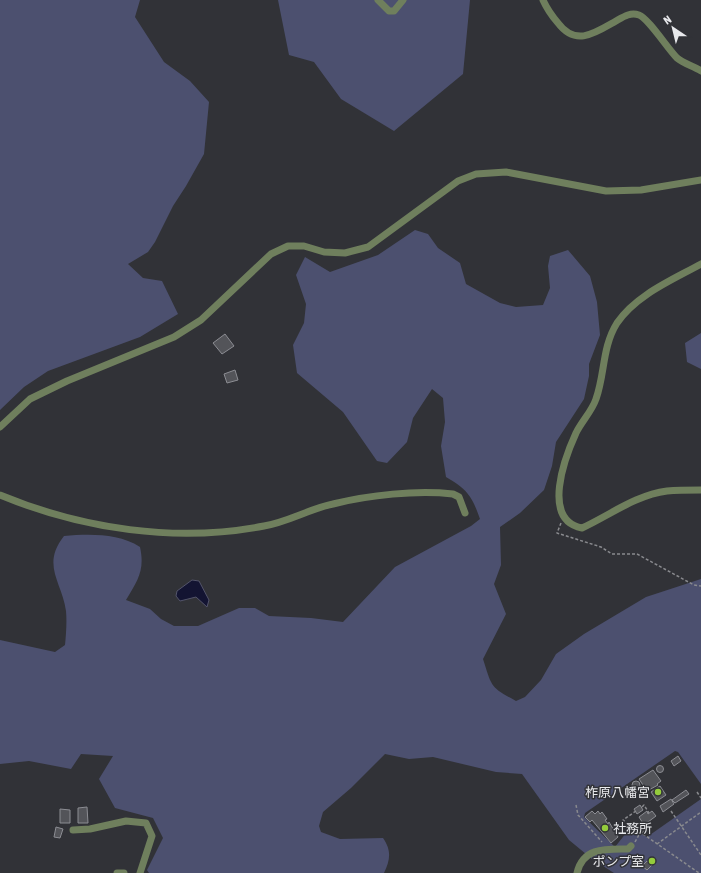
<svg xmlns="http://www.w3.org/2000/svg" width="701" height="873" font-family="'Asap Condensed','Noto Sans JP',sans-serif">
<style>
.green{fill:#4c506f}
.water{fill:#131432;stroke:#53546a}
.building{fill:#535459;stroke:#8c8d93}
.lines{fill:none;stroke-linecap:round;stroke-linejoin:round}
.path{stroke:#898a8e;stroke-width:1.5;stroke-dasharray:3 2;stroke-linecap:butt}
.minor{stroke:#6f7f5d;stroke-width:7}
.poi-dot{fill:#94cc3c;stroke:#313237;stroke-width:1.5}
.labels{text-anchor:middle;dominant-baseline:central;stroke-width:3;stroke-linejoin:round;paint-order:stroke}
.poi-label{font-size:13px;fill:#e8e9ec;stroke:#313237;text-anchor:end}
</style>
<rect width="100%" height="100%" fill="#313237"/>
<path class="green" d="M0,0h140l-5,17 29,45 26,19 19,21 -5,52 -18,32 -13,20 -18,36 -7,10 -20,12 15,14 19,3 16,33 -38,23 -92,34 -24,16 -24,23z
M278,0h192l-7,74 -69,57 -53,-32 -27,-37 -25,-7z
M415,230l13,4 10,14 22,15 6,21 34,19 16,4 27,-2 7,-17 -2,-22 2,-10 18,-6 22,26 7,26 3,33 -11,29v12l-5,23 -28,43 -4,24 -8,24 -24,23 -20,14 1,38 -7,19 12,30 -23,45c9,28 7,28 33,42l9,-4 16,-17 15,-26 28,-20 62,-37 55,-18v205l-23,-32 -3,-1 -90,62 -1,4 31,30 15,-19 17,9 54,-38v74h-87l-22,-14 -23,-19 -47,-66 -26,-2 -63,-15 -24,2 -24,-5 -34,34 -28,24 -4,14 2,6 19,7 43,-1c9,13 7,22 1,35h-235l-2,-3 16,-32 -10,-20 -38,-10 -16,-29 14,-23 -32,-2 -10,15 -42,-8 -29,3v-124l55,12 10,-7c1,-10 2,-23 1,-34 -4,-29 -25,-46 -2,-75 25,-2 54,-3 76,11 5,23 -2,33 -14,53l24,9 11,10 13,7h24l41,-18h16l14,8 42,2 32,4 52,-55 76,-41 9,-7c-8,-23 -13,-30 -34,-42l-5,-31 4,-24 -2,-24 -11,-9 -19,29 -6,24 -20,21 -10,-2 -34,-49 -46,-39 -4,-28 11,-22 2,-19 -10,-29 9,-18 25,15 48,-17z
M701,333v36l-14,-7 -2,-19z"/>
<path class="water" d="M192,580l7,1 10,19 -2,7 -11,-10 -16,4 -4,-5 1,-5z"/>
<path class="building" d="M225,334l9,12 -12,8 -9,-11z
M235,370l3,10 -11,3 -3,-9z
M678,756l3,5 -7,5 -3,-5z
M656.5 769a3.5 3.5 0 1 1 7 0a3.5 3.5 0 1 1-7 0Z
M653,770l8,11 -4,3 1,1 -11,6 -8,-12z
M632 785a4 4 0 1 1 8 0a4 4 0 1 1-8 0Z
M660,786l6,9 -9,6 -6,-9z
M686,790l3,4 -14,9 -3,-3z
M671,799l3,5 -11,8 -3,-6z
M640,805l3,5 -6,4 -3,-5z
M87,807l1,16h-10v-15z
M60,809l10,1v13h-10z
M592,811l3,3 3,-3 2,3 2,-2 5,7 -2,1 3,4 1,-2 9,15 -7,6 -19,-23 -2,2 -5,-5z
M647,811l1,3 4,-3 4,5 -12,9 -5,-8z
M56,827l7,2 -3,9 -6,-1z
M647,861l5,4 -5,5 -5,-4z"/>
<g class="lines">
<path class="path" d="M561,523l-4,10 44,14 11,7h25l57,31 7,1
M697,792l4,6
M576,805l2,10 24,27
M642,807l2,-2 5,8
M636,811l-13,9 76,53
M671,811l30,44
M642,833l4,-4
M635,842l5,-9
M657,844l44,-32"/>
<path class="minor" d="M378,0l11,11h5l9,-11
M543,0c4,9 9,16 15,23 18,24 37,10 58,-2 7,-4 14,-9 23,-6 9,3 29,34 38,43 7,6 17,8 24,13
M701,264c-29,16 -65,31 -84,59 -15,24 -12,51 -21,76 -4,12 -14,22 -20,34 -11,24 -35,87 6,95 28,-13 54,-33 85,-37 11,-1 23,-1 34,-1
M0,427l30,-28 37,-18 107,-44 27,-17 70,-66 17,-8h16l20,6 21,1 23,-6 90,-66 18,-7 30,-2 100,19 35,-1 60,-10
M0,495c82,34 176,48 264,31 24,-4 45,-17 69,-22 36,-9 83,-14 120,-10l6,3 6,16
M73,830l17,-1 36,-8 20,2 6,13 -12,37
M117,873h7
M577,873c6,-26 29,-24 51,-24l3,-3"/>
</g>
<g class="poi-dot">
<circle cx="658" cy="792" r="4"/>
<circle cx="605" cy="828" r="4"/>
<circle cx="652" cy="861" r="4"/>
</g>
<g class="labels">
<g class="poi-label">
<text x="650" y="792">柞原八幡宮</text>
<text x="613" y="828" text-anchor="start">社務所</text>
<text x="644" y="861">ポンプ室</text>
</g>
</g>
<g transform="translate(673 28) rotate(325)" stroke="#313237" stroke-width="3" paint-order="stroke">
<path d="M0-3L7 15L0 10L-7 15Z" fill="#e8e9ec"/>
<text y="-6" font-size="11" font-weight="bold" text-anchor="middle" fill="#e8e9ec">N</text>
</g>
</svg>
